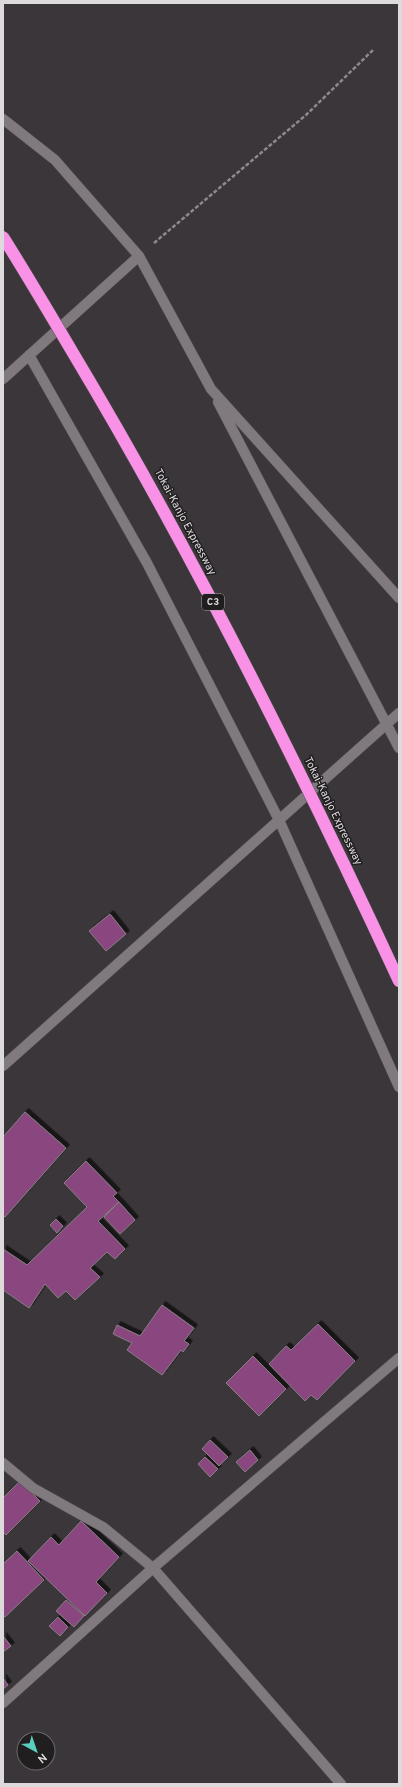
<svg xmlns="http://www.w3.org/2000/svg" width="402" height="1787" font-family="Overpass,sans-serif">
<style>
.building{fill:#8a467f;stroke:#867f84;filter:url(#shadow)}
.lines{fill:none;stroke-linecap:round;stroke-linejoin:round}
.minor-casing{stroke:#565255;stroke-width:11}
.path{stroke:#8d898c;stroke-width:2.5;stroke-dasharray:4 2;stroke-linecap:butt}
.minor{stroke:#80797e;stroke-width:10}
.motorway-bridge-casing{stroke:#565255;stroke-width:13;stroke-linecap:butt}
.motorway-bridge{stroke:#f992e7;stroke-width:12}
.labels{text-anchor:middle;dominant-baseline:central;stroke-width:3;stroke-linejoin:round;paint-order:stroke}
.shield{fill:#211e20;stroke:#a5a2a4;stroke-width:1}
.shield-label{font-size:10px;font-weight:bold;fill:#dddadc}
.street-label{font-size:11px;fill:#dddadc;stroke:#211e20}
</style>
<defs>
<filter id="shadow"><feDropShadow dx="3.5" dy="-3.5" stdDeviation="0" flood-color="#0009"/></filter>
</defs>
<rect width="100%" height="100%" fill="#3b363a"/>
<path class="building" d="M110,914l16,20 -20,17 -17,-20z
M25,1112l41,36 -61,69 -2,-2v-78z
M86,1161l31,32 -4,3 6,6 -21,19 27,28 -10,10 -8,-7 -17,16 10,9 -25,23 -9,-9 -8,7 -13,-14 -16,24 -26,-18v-41l24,16 60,-58 -23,-24z
M119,1202l16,18 -15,14 -16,-17z
M56,1219l7,7 -6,7 -7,-8z
M162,1305l32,23 -10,13 5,3 -6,8 -2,-2 -19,25 -35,-25 5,-7 -19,-9 4,-9 23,11z
M318,1324l37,37 -38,39 -6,-5 -6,6 -36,-37 17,-18 5,4z
M253,1356l33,33 -27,27 -33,-33z
M210,1440l18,17 -9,9 -17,-17z
M250,1450l8,10 -13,12 -9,-10z
M205,1457l13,12 -8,8 -12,-13z
M20,1481l20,20 -34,34 -3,-3v-34z
M81,1521l38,36 -23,25 11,11 -22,23 -57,-55 23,-24 8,8z
M17,1551l27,29 -39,37 -2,-1v-52z
M66,1600l18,16 -10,11 -18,-16z
M58,1617l10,10 -8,9 -11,-10z
M3,1636l8,10 -8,6z
M3,1678l5,7 -5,4z"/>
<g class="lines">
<g class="minor-casing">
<path id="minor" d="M3,119l52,41 84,96 72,133 188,209
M29,355l118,208 132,257 120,267
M3,379l136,-123
M218,402l181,346
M3,1066l396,-353
M3,1463l30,25 70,39 50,41 188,216
M3,1703l150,-135 246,-210"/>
</g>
<path class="path" d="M154,243l152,-128 67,-65"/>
<use href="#minor" class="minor"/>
<g class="motorway-bridge-casing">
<path id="motorway-bridge" d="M3,237c24,38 47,77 70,116 121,202 227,414 326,628"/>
</g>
<use href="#motorway-bridge" class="motorway-bridge"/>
</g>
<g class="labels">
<rect class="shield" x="202" y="594" width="22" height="16" rx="3"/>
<g class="shield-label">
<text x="213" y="602">C3</text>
</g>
<g class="street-label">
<text transform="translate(185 522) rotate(62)">Tokai-Kanjo Expressway</text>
<text transform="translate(333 811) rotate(64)">Tokai-Kanjo Expressway</text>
</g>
</g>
<rect width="402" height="1787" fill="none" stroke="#dddadc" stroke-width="8"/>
<g transform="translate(36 1751) rotate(140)"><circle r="19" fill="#211e20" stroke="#6c696b"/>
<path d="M0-3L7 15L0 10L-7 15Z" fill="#59cebf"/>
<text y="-6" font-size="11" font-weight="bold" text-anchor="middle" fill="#dddadc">N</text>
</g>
</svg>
